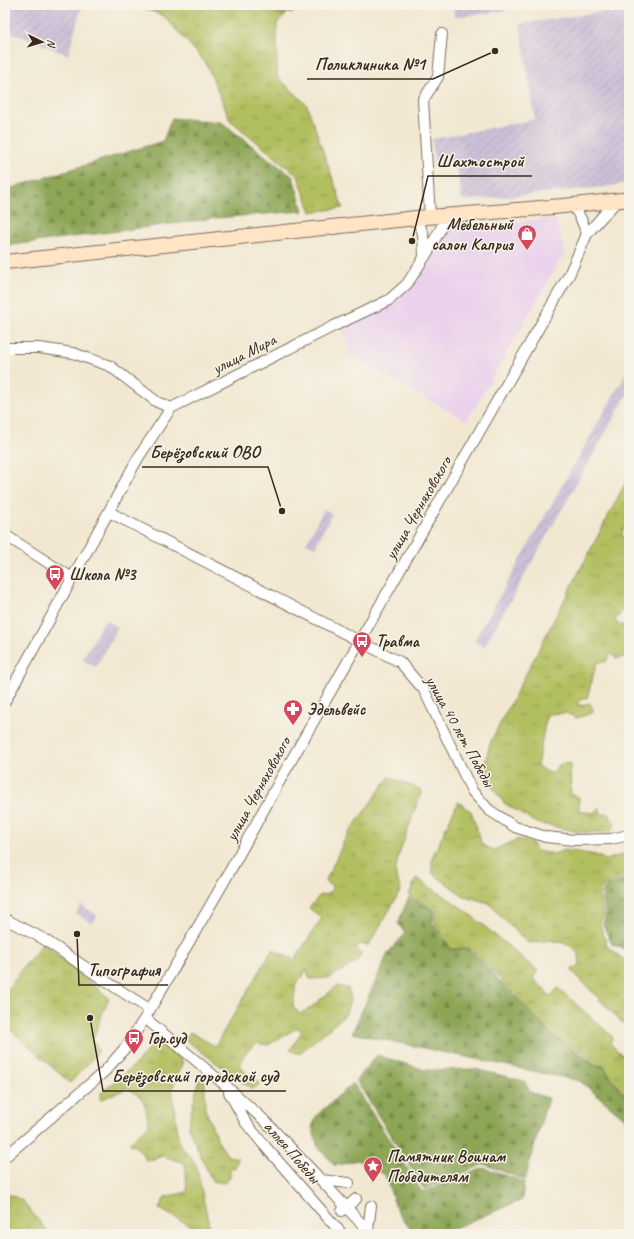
<svg xmlns="http://www.w3.org/2000/svg" width="634" height="1239" font-family="Caveat,sans-serif">
<style>
.built{fill:#ead1ec}
.industrial{fill:url(#industrial-furrows)}
.grass{fill:url(#grass-tufts);stroke:#767440}
.forest{fill:url(#forest-firs);stroke:#64683a}
.lines{fill:none;stroke-linecap:round;stroke-linejoin:round}
.street-casing{stroke:#7b6c5d;stroke-width:12}
.secondary-casing{stroke:#7b6c5d;stroke-width:16}
.street{stroke:#fff;stroke-width:10}
.secondary{stroke:#ffe4c6;stroke-width:14}
.labels{text-anchor:middle;dominant-baseline:central;stroke-width:3;stroke-linejoin:round;paint-order:stroke}
.poi-label{font-size:17px;font-weight:bold;fill:#3b2a1e;stroke:#f7f3e8;text-anchor:start}
.street-label{font-size:17px;fill:#3b2a1e;stroke:#f7f3e8}
.leader{fill:none;stroke:#3b2a1e;stroke-width:1.5}
.callout-dot{fill:#3b2a1e;stroke:#f7f3e8;stroke-width:1.5}
.callout-label{font-size:18px;text-anchor:middle;font-weight:bold;fill:#3b2a1e;stroke:#f7f3e8;stroke-width:3;stroke-linejoin:round;paint-order:stroke}
</style>
<defs>
<pattern id="industrial-furrows" width="10" height="10" patternUnits="userSpaceOnUse"><rect width="10" height="10" fill="#cabfd6"/><path d="M-1 1l2-2M0 10L10 0M9 11l2-2" fill="none" stroke="#aea4b7"/></pattern>
<pattern id="grass-tufts" width="24" height="20" patternUnits="userSpaceOnUse"><rect width="24" height="20" fill="#b2bf61"/><path d="M3 7l-1-3M5 7V3M7 7l1-3M15 17l-1-3M17 17v-4M19 17l1-3" fill="none" stroke="#929b4f"/></pattern>
<pattern id="forest-firs" width="22" height="20" patternUnits="userSpaceOnUse"><rect width="22" height="20" fill="#8da657"/><path d="M5 1l3.5 6h-7zM16 11l3.5 6h-7z" fill="#748747"/></pattern>
</defs>
<rect width="100%" height="100%" fill="#f7f3e8"/>
<filter id="ink" filterUnits="userSpaceOnUse"><feTurbulence type="fractalNoise" baseFrequency=".025" numOctaves="2"/><feDisplacementMap in="SourceGraphic" scale="8" xChannelSelector="R" yChannelSelector="G"/><feConvolveMatrix kernelMatrix="1 2 1 2 8 2 1 2 1" color-interpolation-filters="sRGB"/></filter>
<filter id="wash" filterUnits="userSpaceOnUse"><feTurbulence type="fractalNoise" baseFrequency=".012" numOctaves="4" result="noise"/><feDisplacementMap in="SourceGraphic" scale="16" xChannelSelector="R" yChannelSelector="G"/><feGaussianBlur stdDeviation="0.9" result="paint"/><feColorMatrix in="noise" values="0 0 0 0 0 0 0 0 0 0 0 0 0 0 0 0 0 1.4 0 .05"/><feComposite in="paint" operator="in"/></filter>
<g filter="url(#wash)">
<rect width="100%" height="100%" fill="#f2e8d2"/>
<path class="built" d="M555,218l10,34 -98,169 -117,-65 -7,-26 47,-26 20,-17 10,-11 11,-20 9,-25z"/>
<path class="industrial" d="M5,5h77l-14,50 -63,-25z
M453,5h52l1,6 -52,6z
M629,8v175l-24,4 -143,14 -6,-37 -21,2 -3,-27 103,-20 -15,-95z
M629,368v23l-145,256 -10,-6z
M324,509l8,5 -17,33 -9,-4z
M105,619l13,8 -22,40 -14,-7z
M81,905l16,10 -5,8 -16,-9z"/>
<path class="grass" d="M135,5h102l50,9 -10,9v53l30,29 36,103 -32,4 -13,-36 -68,-56 -24,-57 -42,-47z
M629,476v51l-6,2 -1,7 7,5v49l-5,-1 -2,12 1,10 -8,9 5,5 6,1 3,-2v32l-13,3 -5,-6 -5,9h-9l-10,36 -8,3 -1,5 12,-3 4,9 -17,6 -11,-5 -19,1 -10,52 14,8 9,-10 10,-1 1,31 8,3v14l14,2 6,-6 3,8 6,-2 7,11 -4,8h-32l-42,-9 -33,-20 -22,-30 9,-32z
M389,777l33,13 -24,67 -3,16 6,17 -32,55 -10,-1 -3,5 5,6 -6,8 -26,15 -19,1 -4,-10 -4,9 -6,6 -3,21 6,9 11,-6 27,-22 11,2 3,10 -6,17 -46,39 -9,-4 12,-19 -5,-3 -29,17 -12,-2 -12,12 -4,13 21,16 -9,5 -68,-50 6,-7 25,14 58,-97 21,11 28,-42 -13,-10 11,-13 8,-1 5,-7 -8,-5 21,-45z
M458,802l13,9 11,34 12,5 24,-11 15,5 4,7 17,3 11,-4 31,5 10,5 18,-6 5,23 -23,7 -7,10 5,21 -4,9 7,22 18,15 4,-4v73l-58,-60 9,-5 -1,-11 -10,-10 -19,-4 -22,3 -26,-25 -13,-15 -25,-7 -32,-23v-15z
M416,878l49,32 73,61 -5,7 17,18 8,-8 55,49 -3,6 13,13 6,-6v44l-7,-2 -19,-26 -11,-2 -11,-13 -27,-14 -53,-57 -31,-32 -19,1 -17,-28 2,-10 -27,-16z
M43,943l66,55 -17,42 7,11 -29,32 -65,-58v-31l16,-24z
M156,1039l27,22 -11,28 7,54 17,22 15,69h-4l-48,-25 6,-12 22,-5 -2,-29 -22,-7 -16,5 -9,-13 -9,-5 20,-19 -5,-24 -16,-12 -28,12 1,-7 37,-31z
M199,1078l6,3v28l14,34 9,13 10,2 -3,11 -5,-1v10l-6,5 -12,-2 -24,-54z
M9,1194l14,7 26,33h-40c-5,-15 -6,-25 0,-40z"/>
<path class="forest" d="M245,5h53l-6,8z
M172,118l49,4 72,55 10,34 -88,7 -210,28v-56l158,-49z
M629,879v72l-17,-7 -9,-19 3,-10 -4,-21 5,-8z
M409,897l25,14 -2,11 19,28 18,-1 85,89 26,15 12,12 11,2 18,26 8,3v26l-49,-41 -228,-48 36,-80 17,-19 -7,-11z
M377,1055l48,15 50,-1 49,12 6,11 18,6 -23,82 -41,-16 -60,25 -68,-109z
M353,1083l69,109 62,-24 40,14 -2,18 -82,34h-26l-17,-23 -12,-36 -28,-15 -22,6 -17,-19 -6,-20 5,-12z"/>
</g>
<g filter="url(#ink)">
<g class="lines">
<g class="street-casing">
<path id="street" d="M430,217l-7,-117 15,-23 4,-43
M416,218l7,15 1,24
M587,234l13,-15 18,-19
M5,348h34l34,5 37,13 47,36 14,6
M109,512l291,150 24,28 48,101 17,19 26,17 31,10 28,3 37,-1 18,-4
M5,535l67,43
M5,701l133,-243 33,-50 163,-82 55,-26 18,-16 22,-34 19,-35
M5,919l37,19 68,46 39,25
M145,1018l80,67 39,35 57,60 50,54
M229,1092l17,31 18,22 78,89
M5,1157l100,-86 20,-23 20,-30 80,-138 59,-107 285,-498 18,-41 -6,-15 -8,-14
M321,1180l28,3
M342,1211l14,-12
M368,1230l3,-24"/>
</g>
<g class="secondary-casing">
<path id="secondary" d="M5,262l411,-44c71,-6 142,-10 213,-19"/>
</g>
<use href="#street" class="street"/>
<use href="#secondary" class="secondary"/>
</g>
</g>
<defs>
<g id="shop-pin" transform="scale(1)"><path d="M0 17L-7.5 6A9.5 9.5 0 1 1 7.5 6Z" fill="#d1495b" stroke="#f7f3e8"/><path d="M-5-2.5h2.3a2.7 3.5 0 0 1 5.4 0H5L5.5 6h-11ZM-1.5-2.5h3a1.5 2.3 0 0 0-3 0Z" fill="#fff"/></g>
<g id="bus-pin" transform="scale(1)"><path d="M0 17L-7.5 6A9.5 9.5 0 1 1 7.5 6Z" fill="#d1495b" stroke="#f7f3e8"/><path d="M-5-6H5V4H4V6H2V4H-2V6H-4V4H-5ZM-3.5-4V0h7V-4ZM-3.5 1.2v1.5H-2V1.2ZM2 1.2v1.5H3.5V1.2Z" fill="#fff"/></g>
<g id="pharmacy-pin" transform="scale(1)"><path d="M0 17L-7.5 6A9.5 9.5 0 1 1 7.5 6Z" fill="#d1495b" stroke="#f7f3e8"/><path d="M-2-6h4v4h4v4h-4v4h-4v-4h-4v-4h4Z" fill="#fff"/></g>
<g id="sight-pin" transform="scale(1)"><path d="M0 17L-7.5 6A9.5 9.5 0 1 1 7.5 6Z" fill="#d1495b" stroke="#f7f3e8"/><path d="M0-6L1.8-2.2L6-1.7L2.9 1.2L3.7 5.4L0 3.3L-3.7 5.4L-2.9 1.2L-6-1.7L-1.8-2.2Z" fill="#fff"/></g>
</defs>
<g fill-rule="evenodd">
<use href="#shop-pin" x="527" y="234"/>
<use href="#bus-pin" x="55" y="574"/>
<use href="#bus-pin" x="362" y="641"/>
<use href="#pharmacy-pin" x="293" y="709"/>
<use href="#bus-pin" x="134" y="1038"/>
<use href="#sight-pin" x="373" y="1166"/>
</g>
<g class="labels">
<g class="poi-label">
<text x="513" y="224" text-anchor="end">Мебельный<tspan x="513" dy="20">салон Каприз</tspan></text>
<text x="69" y="574">Школа №3</text>
<text x="376" y="641">Травма</text>
<text x="307" y="709">Эдельвейс</text>
<text x="148" y="1038">Гор.суд</text>
<text x="387" y="1156">Памятник Воинам<tspan x="387" dy="20">Победителям</tspan></text>
</g>
<g class="street-label">
<text transform="translate(244 354) rotate(-27)">улица Мира</text>
<text transform="translate(418 508) rotate(-60)">улица Черняховского</text>
<text transform="translate(460 731) rotate(61)">улица 40 лет Победы</text>
<text transform="translate(258 789) rotate(-61)">улица Черняховского</text>
<text transform="translate(292 1152) rotate(49)">аллея Победы</text>
</g>
</g>
<path class="leader" d="M495 51L433 79H307M412 241L428 176H532M282 511L268 467H142M77 934L79 985H168M90 1018L103 1091H286"/>
<g class="callout-dot">
<circle cx="495" cy="51" r="4"/>
<circle cx="412" cy="241" r="4"/>
<circle cx="282" cy="511" r="4"/>
<circle cx="77" cy="934" r="4"/>
<circle cx="90" cy="1018" r="4"/>
</g>
<g class="callout-label">
<text x="370" y="70">Поликлиника №1</text>
<text x="480" y="167">Шахтострой</text>
<text x="205" y="458">Берёзовский ОВО</text>
<text x="124" y="976">Типография</text>
<text x="195" y="1082">Берёзовский городской суд</text>
</g>
<rect width="634" height="1239" fill="none" stroke="#f7f3e8" stroke-width="20"/>
<g transform="translate(42 42) rotate(95)" stroke="#f7f3e8" stroke-width="3" paint-order="stroke">
<path d="M0-3L7 15L0 10L-7 15Z" fill="#3b2a1e"/>
<text y="-6" font-size="11" font-weight="bold" text-anchor="middle" fill="#3b2a1e">N</text>
</g>
</svg>
